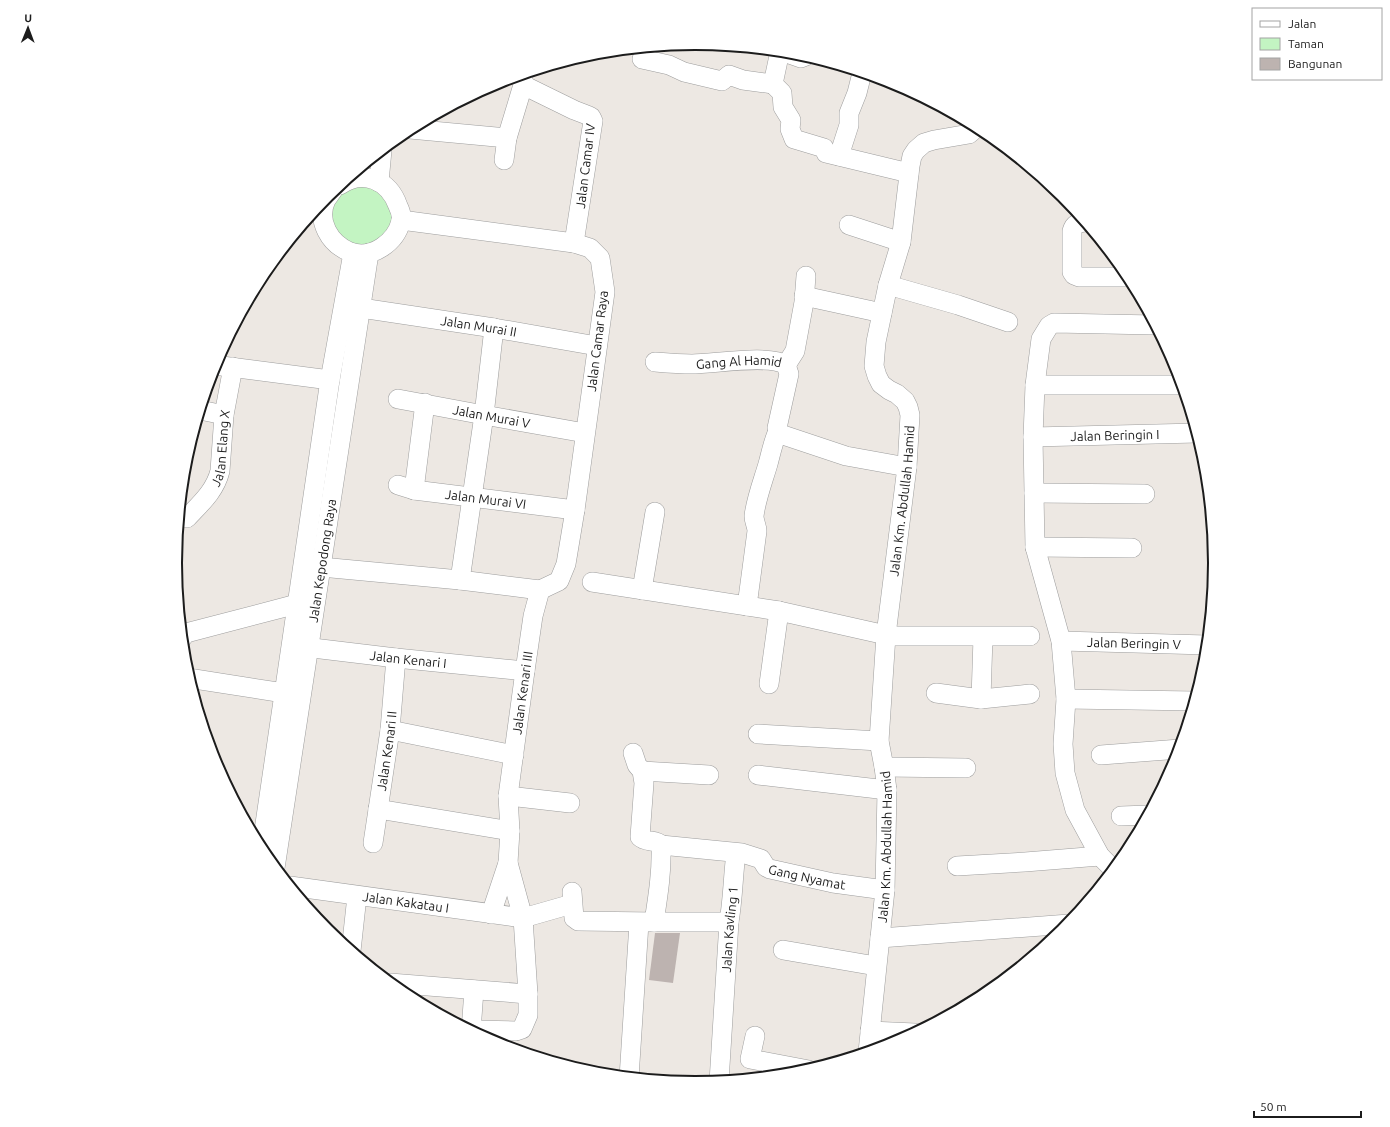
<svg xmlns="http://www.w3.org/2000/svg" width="1390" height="1127" font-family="Ubuntu,sans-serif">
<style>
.park{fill:#c3f4c2}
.building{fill:#bdb3b0}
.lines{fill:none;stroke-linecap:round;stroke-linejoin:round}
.minor-casing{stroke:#9d9d9d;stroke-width:20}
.minor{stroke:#fff;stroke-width:19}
.labels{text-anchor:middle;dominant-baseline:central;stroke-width:3;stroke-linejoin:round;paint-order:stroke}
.street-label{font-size:13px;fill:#1c1c1c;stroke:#fff}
.rim{fill:none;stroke:#1c1c1c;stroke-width:2}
</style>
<rect width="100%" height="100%" fill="#ede8e3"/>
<path class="park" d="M357,184l26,8 10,25 -2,9 -11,15 -18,5 -18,-5 -12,-14 -1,-19 9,-16z"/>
<path class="building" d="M655,933h25l-7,50 -24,-3z"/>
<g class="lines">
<g class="minor-casing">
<g id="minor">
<path d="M647,48l-5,11 27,6 15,7 38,9 7,-6 14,5 30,4"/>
<path d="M780,51l-7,33 9,9 1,14 8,13 -1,9 4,10 30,9 2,5 83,20"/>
<path d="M781,51l20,7 5,-2"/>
<path d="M523,85l51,25 13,5 4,2 2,4 -19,122"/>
<path d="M410,129l97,9"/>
<path d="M839,156l10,-31v-12l8,-20 5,-20"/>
<path d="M504,160l3,-22 16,-53v-11"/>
<path d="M379,182l3,-32"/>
<path d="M333,190c-2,3 -5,7 -7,10 -10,21 4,44 24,52 22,8 46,-10 51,-31 1,-5 -1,-11 -3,-15 -9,-26 -35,-37 -58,-21"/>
<path d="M401,220l173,23 16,5 10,10 5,34 -30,218 -9,54 -7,17 -19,9"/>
<path d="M1085,222c-8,1 -11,2 -13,9v41l2,3 5,2h50"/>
<path d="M849,225l52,17"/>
<path d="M888,285l70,20 50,17"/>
<path d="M804,296l78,17"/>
<path id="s1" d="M361,308l133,20 103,18"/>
<path id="s2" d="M655,362c12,1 25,2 37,2 22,0 78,-10 94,1l3,9 -12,54 3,6 66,22 61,11"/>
<path d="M214,365l116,15"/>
<path d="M786,365l9,-14 9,-49 2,-26"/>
<path d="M1035,385h147"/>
<path id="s3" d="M398,399l86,16 101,18"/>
<path d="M200,410l24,5"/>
<path id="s4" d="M1033,437l164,-4"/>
<path id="s5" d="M398,485l16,5 161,20"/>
<path d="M414,490l11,-87"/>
<path d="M1034,493l111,1"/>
<path id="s6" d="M187,518c14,-15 28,-27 33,-47l4,-56 9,-48"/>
<path d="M1035,547l97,1"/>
<path d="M321,567l139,13 80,10"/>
<path d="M460,580l24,-165 10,-87"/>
<path d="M592,582l187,29 107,24 9,1h135"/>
<path d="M642,590l13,-78"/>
<path d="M747,606l10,-75c0,-5 -3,-9 -3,-15 2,-17 9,-35 14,-52 3,-11 5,-22 10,-33"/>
<path d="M182,638l4,-5 111,-29"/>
<path id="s7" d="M1061,641l146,4"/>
<path id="s8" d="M296,646l100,12 129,13"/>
<path d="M188,678l96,15"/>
<path d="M769,684l10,-73"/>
<path d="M936,693l45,6 49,-5"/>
<path d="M981,699l2,-62"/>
<path d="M1066,699l129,2"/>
<path d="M390,730l124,25"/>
<path d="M758,734l121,7"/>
<path d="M1101,755l79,-6"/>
<path d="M884,767l82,1"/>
<path d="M642,771l67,4"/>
<path d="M758,775l129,15"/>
<path d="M508,796l62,7"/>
<path d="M378,809l132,22"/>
<path d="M1121,816l27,-1"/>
<path id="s9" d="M373,843l17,-113 6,-72"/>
<path id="s10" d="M661,845l81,8 19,6 5,8 4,2 63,14 52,7"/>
<path d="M261,851l69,-471 23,-127"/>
<path d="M957,866l68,-4 75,-6"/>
<path id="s11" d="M275,868l94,-615"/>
<path d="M1114,870l-14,-14 -25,-46 -10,-37 -2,-29 3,-45 -5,-58 -26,-94 -2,-110 2,-52 6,-46 8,-13 5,-3 101,2"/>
<path id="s12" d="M290,886l233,32 49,-14"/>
<path d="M572,892l2,26 4,3 76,1c4,-26 8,-51 7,-77 -5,-6 -15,-2 -21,-8l4,-54 -2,-12 -5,-6 -4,-12"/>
<path id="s13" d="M491,914l17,-51 2,-32 -2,-35 17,-125 8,-55 7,-26"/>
<path d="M654,922h75"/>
<path d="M880,938l189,-14"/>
<path d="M783,950l93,16"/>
<path d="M351,951l6,-55"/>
<path d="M390,983l138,11"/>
<path d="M472,1030l44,1 6,-2 6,-14v-21l-5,-76 -15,-55"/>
<path d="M471,1031l3,-41"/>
<path d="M870,1031l45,2"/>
<path d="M755,1036l-5,23 59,11"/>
<path id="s14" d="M868,1052l17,-162 2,-100 -3,-23 -5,-26 7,-106 21,-168 3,-52 -2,-8 -3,-6 -8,-7 -8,-4 -8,-6 -4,-8 -3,-10 2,-24 12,-57 13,-43 9,-76 2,-10 4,-6 8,-7 10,-3 35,-6 8,-7"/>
<path d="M629,1078l10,-155"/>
<path id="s15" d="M719,1082l10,-160c4,-23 4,-46 7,-69"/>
</g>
</g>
<use href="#minor" class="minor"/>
</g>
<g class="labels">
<g class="street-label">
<text transform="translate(585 166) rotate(-83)">Jalan Camar IV</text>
<text stroke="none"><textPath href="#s1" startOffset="119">Jalan Murai II</textPath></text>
<text transform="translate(597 341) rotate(-83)">Jalan Camar Raya</text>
<text stroke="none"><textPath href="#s2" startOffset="84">Gang Al Hamid</textPath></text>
<text stroke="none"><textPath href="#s3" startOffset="95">Jalan Murai V</textPath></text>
<text stroke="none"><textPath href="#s4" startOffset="82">Jalan Beringin I</textPath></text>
<text stroke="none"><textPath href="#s6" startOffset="81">Jalan Elang X</textPath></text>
<text stroke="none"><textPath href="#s5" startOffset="89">Jalan Murai VI</textPath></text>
<text stroke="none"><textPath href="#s14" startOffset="554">Jalan Km. Abdullah Hamid</textPath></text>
<text stroke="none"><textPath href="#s11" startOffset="311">Jalan Kepodong Raya</textPath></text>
<text stroke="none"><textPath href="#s7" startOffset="73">Jalan Beringin V</textPath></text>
<text stroke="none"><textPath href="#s8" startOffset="113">Jalan Kenari I</textPath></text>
<text stroke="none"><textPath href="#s13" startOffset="225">Jalan Kenari III</textPath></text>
<text stroke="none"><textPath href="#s9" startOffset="93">Jalan Kenari II</textPath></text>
<text stroke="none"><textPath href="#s14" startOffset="206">Jalan Km. Abdullah Hamid</textPath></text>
<text stroke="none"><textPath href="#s10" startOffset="153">Gang Nyamat</textPath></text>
<text stroke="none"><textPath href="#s12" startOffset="117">Jalan Kakatau I</textPath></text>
<text stroke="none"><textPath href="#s15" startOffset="153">Jalan Kavling 1</textPath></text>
</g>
</g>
<path d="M0 0H1390V1127H0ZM182 563a513 513 0 1 1 1026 0a513 513 0 1 1-1026 0Z" fill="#fff" fill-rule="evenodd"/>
<path class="rim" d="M182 563a513 513 0 1 1 1026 0a513 513 0 1 1-1026 0Z"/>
<rect x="1252" y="8" width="130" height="72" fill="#ffffff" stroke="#a4a4a4"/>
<rect x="1260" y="21" width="20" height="6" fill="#ffffff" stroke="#a4a4a4"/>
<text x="1288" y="28" font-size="12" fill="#1c1c1c">Jalan</text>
<rect x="1260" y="38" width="20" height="12" fill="#c3f4c2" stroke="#a4a4a4"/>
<text x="1288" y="48" font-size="12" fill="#1c1c1c">Taman</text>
<rect x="1260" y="58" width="20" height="12" fill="#bdb3b0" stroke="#a4a4a4"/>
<text x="1288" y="68" font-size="12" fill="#1c1c1c">Bangunan</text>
<g transform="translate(28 28) rotate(1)" stroke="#ffffff" stroke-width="3" paint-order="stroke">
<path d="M0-3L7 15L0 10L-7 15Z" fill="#1c1c1c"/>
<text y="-6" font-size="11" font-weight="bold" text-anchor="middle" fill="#1c1c1c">U</text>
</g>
<path d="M1254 1111v6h107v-6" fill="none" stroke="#1c1c1c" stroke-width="2"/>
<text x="1260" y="1111" font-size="12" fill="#1c1c1c" stroke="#ffffff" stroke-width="3" paint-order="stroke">50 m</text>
</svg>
